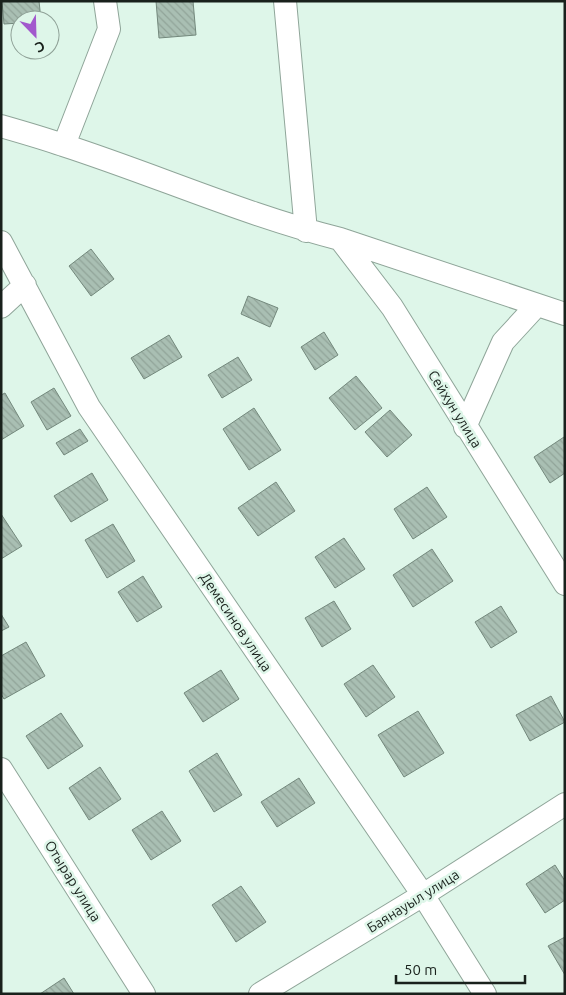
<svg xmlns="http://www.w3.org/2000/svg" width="566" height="995" font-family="Ubuntu,sans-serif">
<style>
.building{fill:url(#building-back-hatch);stroke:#73887c}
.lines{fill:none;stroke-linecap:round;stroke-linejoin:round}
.minor-casing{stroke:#8fa599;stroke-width:24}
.minor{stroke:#fff;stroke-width:22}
.labels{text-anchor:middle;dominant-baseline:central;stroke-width:5;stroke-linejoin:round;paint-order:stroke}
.street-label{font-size:14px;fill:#19211c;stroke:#def6e9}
</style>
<defs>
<pattern id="building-back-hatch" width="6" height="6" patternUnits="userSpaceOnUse" patternTransform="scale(1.25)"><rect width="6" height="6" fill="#a9bfb3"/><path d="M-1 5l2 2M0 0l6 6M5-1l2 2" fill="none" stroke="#91a499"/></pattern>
</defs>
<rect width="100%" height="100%" fill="#def6e9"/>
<path class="building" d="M2,1h37l2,19h-21v3l-16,1z
M156,1h37l3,34 -37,3z
M91,249l23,30 -23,17 -22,-30z
M248,296l30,12 -8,19 -29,-13z
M324,332l14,23 -23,15 -14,-23z
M169,335l13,22 -38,22 -13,-21z
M238,357l14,23 -30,18 -14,-23z
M356,376l26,32 -27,22 -26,-32z
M54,388l17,28 -24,14 -16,-28z
M5,393l19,33 -23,14v-45z
M254,408l27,42 -32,20 -26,-41z
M390,410l22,25 -25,22 -22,-25z
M80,429l8,12 -24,14 -8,-12z
M564,437l1,36 -15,10 -16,-26z
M92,473l16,27 -37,22 -17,-26z
M276,482l19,29 -37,25 -20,-28z
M427,487l20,30 -34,22 -19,-30z
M1,514l21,32 -21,13z
M113,524l22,37 -28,17 -22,-38z
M344,538l21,31 -30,19 -20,-31z
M432,549l21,32 -40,26 -20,-32z
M143,576l19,31 -25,15 -19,-30z
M334,601l17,28 -29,18 -17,-29z
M501,606l16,26 -26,16 -16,-26z
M1,614l8,13 -8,4z
M26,642l19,34 -41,23 -3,-5v-38z
M373,665l22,32 -29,20 -22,-33z
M221,670l18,29 -36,23 -19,-29z
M551,696l14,26 -35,19 -14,-26z
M418,711l26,42 -40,24 -26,-42z
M61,713l22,33 -35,23 -22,-33z
M217,753l25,42 -28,17 -25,-41z
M100,767l21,32 -32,21 -20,-32z
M299,778l16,25 -38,24 -16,-25z
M162,811l19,30 -30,19 -19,-30z
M555,865l10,16v19l-20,13 -19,-29z
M241,886l25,36 -30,20 -24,-37z
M565,937v38l-17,-29z
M64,978l10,16h-34z"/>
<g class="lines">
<g class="minor-casing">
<path id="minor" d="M285,1l21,230
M1,126c21,6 42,12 62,19 93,30 182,70 277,94l225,75
M64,145l45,-116 -4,-28
M340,239l52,68 173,277
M1,242l88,165 334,488 62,99
M1,307l24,-22
M465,427l38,-85 34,-37
M1,769l143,225
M260,994l163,-99 142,-91"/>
</g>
<use href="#minor" class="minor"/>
</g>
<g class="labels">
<g class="street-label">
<text transform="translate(455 409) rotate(58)">Сейхун улица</text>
<text transform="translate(236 622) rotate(56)">Демесинов улица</text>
<text transform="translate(73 881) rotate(58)">Отырар улица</text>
<text transform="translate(413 901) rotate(-32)">Баянауыл улица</text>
</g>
</g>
<rect width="566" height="995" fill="none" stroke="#19211c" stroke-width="5"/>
<g transform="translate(35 35) rotate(157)"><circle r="24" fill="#def6e9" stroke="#8fa197"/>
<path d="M0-4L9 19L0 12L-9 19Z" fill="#a259cd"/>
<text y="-8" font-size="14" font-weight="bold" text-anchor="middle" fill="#19211c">С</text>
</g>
<path d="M396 975v8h129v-8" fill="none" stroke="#19211c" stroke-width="2.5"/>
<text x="404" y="975" font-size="15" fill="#19211c" stroke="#def6e9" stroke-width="4" paint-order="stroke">50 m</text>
</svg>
